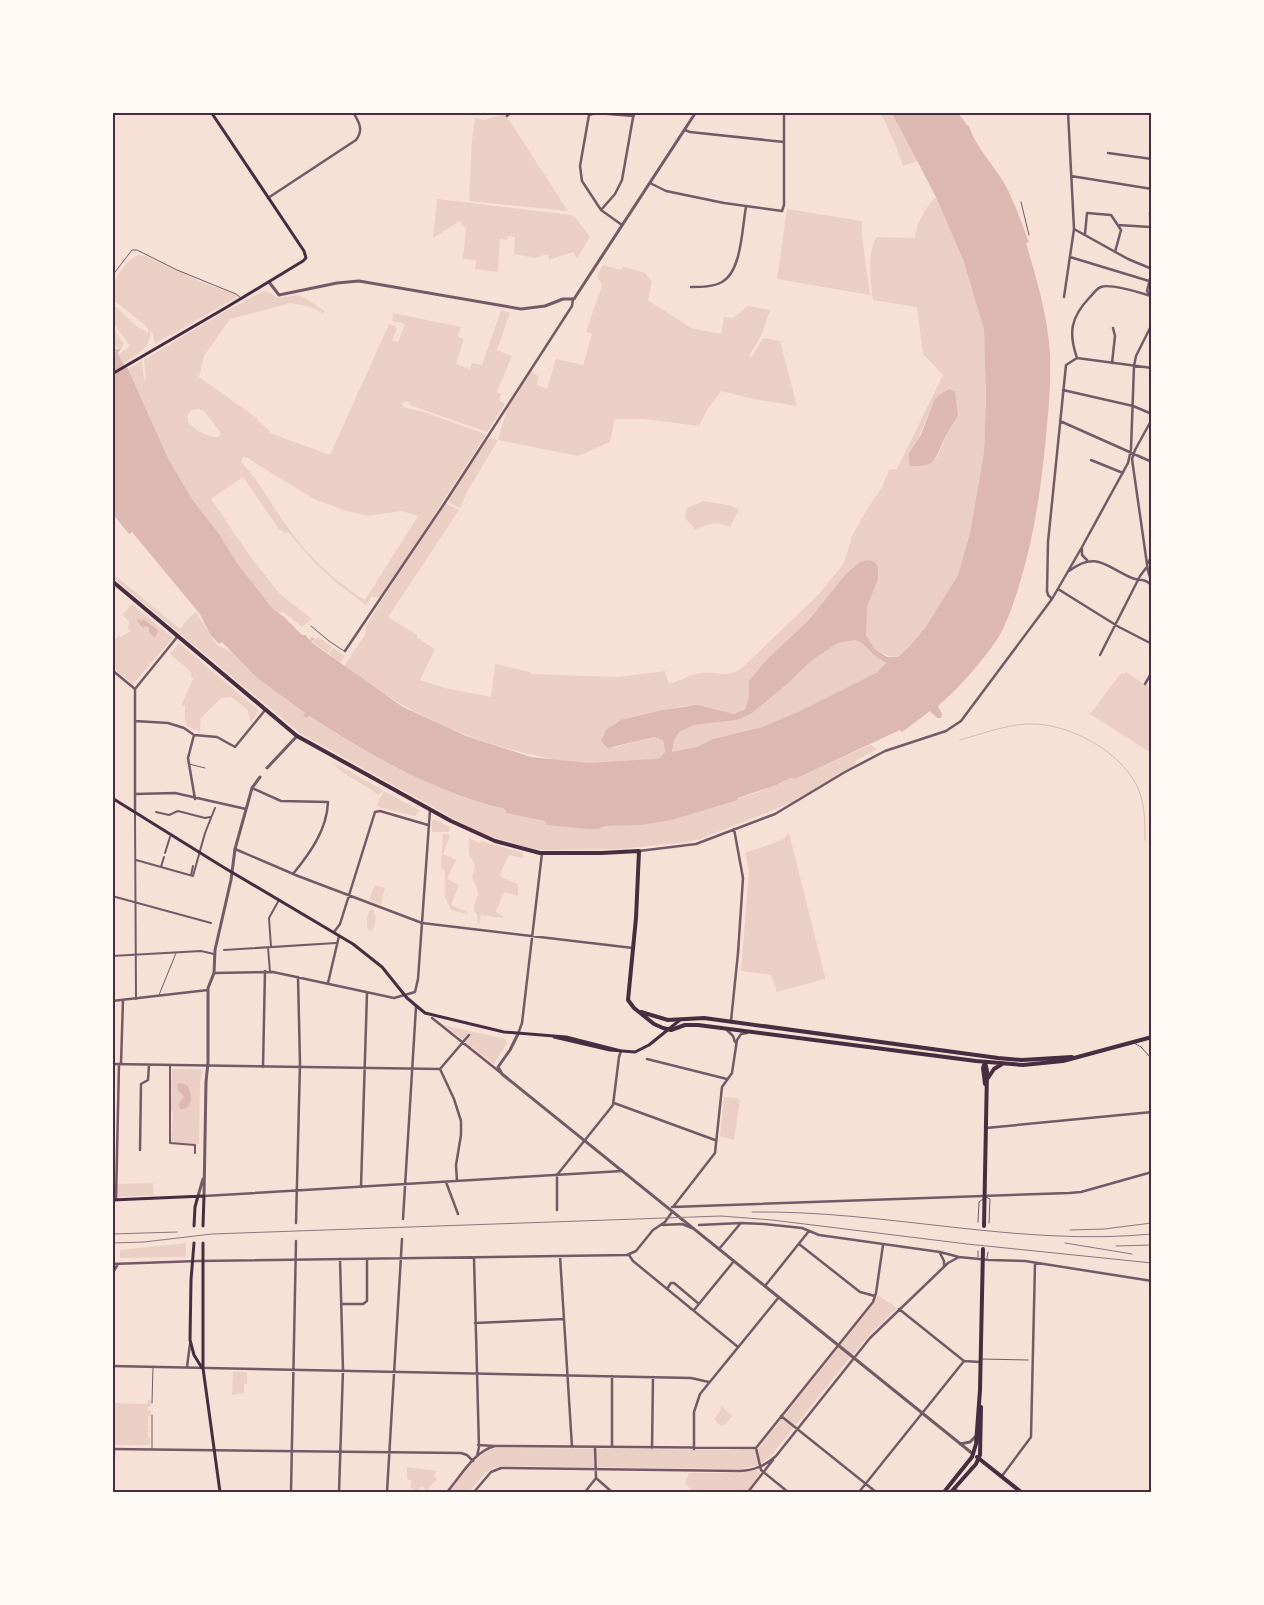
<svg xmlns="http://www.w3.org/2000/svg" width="1264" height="1605" font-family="Poppins,sans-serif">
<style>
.green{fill:#ebcfc5;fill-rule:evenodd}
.water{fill:#dcb8b0;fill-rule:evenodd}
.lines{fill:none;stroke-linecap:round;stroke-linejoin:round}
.stream{stroke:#dcb8b0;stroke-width:1}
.service{stroke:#755966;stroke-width:1}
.pedestrian{stroke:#755966;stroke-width:2}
.minor{stroke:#755966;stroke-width:2.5}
.tertiary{stroke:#755966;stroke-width:3}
.secondary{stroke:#4a2c40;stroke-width:3}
.primary{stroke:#4a2c40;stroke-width:4}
.rail{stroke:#8f747c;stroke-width:1}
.neatline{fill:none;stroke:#4a2c40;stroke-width:2}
</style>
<rect width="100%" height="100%" fill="#f7e1d7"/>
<path class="green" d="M881,113h11l26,48 -15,5 -8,-22z
M504,114l7,9 57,88 -99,-10 3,-61 3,-22 9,2z
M936,197l28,65 20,68 2,67 -2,55 -14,81 -12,42 -33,53 -17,21 -10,8c-28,-1 -39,-27 -31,-52 3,-8 8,-17 11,-25l-70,41 -40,37 -19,23v16l-4,11 -11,6 -51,-8 -38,9 -33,33 42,-11 9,3 2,12 -5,6 -7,1c-21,2 -43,5 -65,4 -27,-1 -52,-7 -78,-14 -63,-17 -114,-44 -166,-83l21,-31 1,-9 8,-13 71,-110 14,7 -71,107 29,18v3l18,11 -15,31 25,8 46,9 4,-33 35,8 1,2 87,3 47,-6 4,13c10,-3 21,-9 31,-11 18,-3 27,7 43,-6l75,-72 26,-32 8,-27 14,-25 15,-22 8,-19 8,-1 46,-94 -20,-21 -6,-47 -44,-7c-3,-22 -6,-42 3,-63l39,1c3,-18 9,-28 21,-41zM934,400l24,16 -9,14 -13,29 -22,-16 3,-1z
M437,199l134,16 4,2 15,20 -13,21 -4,-6 -24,8 -1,-6 -13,4 -21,-4 1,-17 -7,-1 -1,4 -7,-1 -2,33 -23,-3 1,-9 -13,-1 3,-30 -6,-8 -27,17z
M787,209l75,12v15l8,59 -93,-16z
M138,255l7,1 57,26 35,13v2l-82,47 -2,-10 -3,-3c2,17 -15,25 -27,32l-4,-9 11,-8c-9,-15 -19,-19 -17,-38l4,-1 18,18 13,8v-4l-3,-4 -32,-25 2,-8c-6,-10 13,-33 23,-37z
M603,265l19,5 1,-4 22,7 7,9 -4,18 43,28 30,6 3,-17 9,1 15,-12 22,4 -8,24 -13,22 3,1 11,-19 17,3 17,65 -43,-7 -33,-8 -14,19 -8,16 -55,-7h-29l-5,23 -32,14 -80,-16 -31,52 -7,16 -9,-4 -3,-5 38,-59 2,1 1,-3 9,2 10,-34 23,-35 8,6 -2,8 10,4 9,-30 27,6 9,-31 -6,-2 16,-47 -5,-9z
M264,291l8,3 5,4 23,-3 25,16 -2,2 -13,-6 -19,-4 -61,16 -26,37 -5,21 58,41 1,3 11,9 1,3 60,22 59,-131 6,2 2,3 -5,11 6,2 7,-18 -13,-3 1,-8 68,14 -3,10 6,2 -8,25 14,5 2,-6 10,2 19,-55 9,3 -13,37 15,6 -15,36 4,2 -2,6 6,4 -18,28 -77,-27 -2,-4 -6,2 1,3 3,2 18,4 61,22v2l-105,163 -8,-3 -6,9 -28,-21 -22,-20 -28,-32 -3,1 -6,-4 -36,-52 -32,22 41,60 29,36 31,24 -10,8 -19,-15 -4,1 -7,-5 -35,-45 -18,-29 -27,-35 -23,-39 -41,-91 14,-8 2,19 2,-1 -2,-19 76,-46zM198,409l6,2 17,22 -2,4c-12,0 -23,-6 -31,-15v-7l3,-5zM244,456l70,43 32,12 22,5 33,-5 17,5 -53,84c-29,-17 -60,-47 -79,-75 -15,-21 -27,-44 -45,-63z
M113,327l11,17 -3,5h-3l-5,-6z
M703,501l25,4 11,4 -9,18c-18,-8 -20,-1 -35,2l-10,-11 2,-10z
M112,573l68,56 10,-12 6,-5 21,33 14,7 25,25 49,36 2,5 1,-2c62,39 125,76 197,93l1,4 39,8 57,7 4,-2 35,-1 27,-4 90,-29 32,-14 5,1 75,-34 7,4 -22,12 1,3 -65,39 -91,36 -12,3 -69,7 -71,1 -13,-1 -21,-5 -35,-12 -30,-16 -149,-83 -187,-155z
M132,604l41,34 -40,46 -20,-16v-27l6,-6 2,2 10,-6 -3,-3 1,-7 -7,-6z
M318,637l14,10 -4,6 -16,-11z
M856,640l8,4 11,12 11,7 -10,10 -78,39 -36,15 -49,12 -16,8 -25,6 2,-12 5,-9 15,-7 43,-5 49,-35 25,-24 27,-18z
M179,643l78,66 1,3 -7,10 -4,-13 -16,-12 -10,1 -20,20 -1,14 -13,-6 -2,-6v-14h-3v-3l11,-24 -2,-3 1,-3 -22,-19z
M333,648l12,8 -5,7 -11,-9z
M1126,672l25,17v64l-61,-39 31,-41 3,1z
M334,763l49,27 -4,5 -41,-26z
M384,791l36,20 -5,5 -37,-9 -1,-3z
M432,820h4l14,7 -1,5h-17z
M789,833l36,144v2l-48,13 -6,-17 -30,-4 8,-100 -4,-18 37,-13z
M443,834l7,1 -7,19 13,6 -9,19 12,6 -8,20 16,7 1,2 -17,-4 -6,-13v-26l-4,-4z
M469,838l11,5 2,-2 41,12v5l-14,-3 -9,19 1,3 17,7v12l-14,-4 -8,20 7,4v2l-22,-3 -2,9 -1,-1 -1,-9 -3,-3v-5l4,-12 -1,-6 -5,-10 3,-13 -6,-11z
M375,885l10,3 -4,17 -12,-5z
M372,909c6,6 4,18 -2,23 -5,-5 -3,-14 -1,-21z
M444,1025l61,14 2,4 -13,21z
M172,1069h29l2,2 -3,11 -1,62 -28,-1 2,-30 -2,-3z
M724,1097l13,1 3,2 -6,40 -14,-4z
M153,1183l1,12 -41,2v-13z
M186,1243v14l-66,1v-8z
M878,1295l19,13 -25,24 -24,28 -79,98 -11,7 -18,4 -240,-3c-14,2 -22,16 -31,26h-19c12,-15 26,-40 46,-44l257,2 5,-1 116,-146z
M233,1372h14v12h-3v9l-12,2z
M148,1400h3v7h-3v3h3v6h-3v4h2l-2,1v5l2,1h-2v4h2l-2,2v4l2,1 -2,1h2v6h-37v-42l34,1z
M722,1406l10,10 -6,8 -5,2 -7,-7 7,-9 -1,-2z
M407,1467l30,4 -3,5 3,3 -6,6 -3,6 -6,-5 -5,6 -7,-5 2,-6 -5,-2z
M757,1470l3,2v2l-14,18h-52l-9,-8 4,-11h48z"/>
<path class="water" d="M892,113h66l9,12 2,1c6,20 23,37 34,55 11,19 18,41 26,61l-3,1c9,31 18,60 22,91 5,33 1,69 -2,102 -5,54 -12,102 -28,153 -5,16 -11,34 -20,49 -16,24 -39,50 -60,68l4,8 -1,4h-4l-7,-7 -25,19 -4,2 -1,-2 -105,49 -5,-1 -14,7 -38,13v2l-70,21 -27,4 -35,1 -8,3h-9l-42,-4 -2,-4 -39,-8 -1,-4c-72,-17 -135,-54 -196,-93l-2,2 -4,-2 2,-3 -49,-36 -34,-35 -3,2 -9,-10 -10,-20 -68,-82 -3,2 -16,-20 -1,-169 3,4h6l-3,4 5,10 5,6 41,91 23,39 27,35 18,29 35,45 12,9 18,18h5l-1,1 4,4 2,-3 2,2 -3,3 11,8 81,57 63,29 65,21 58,6 64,-4 7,-1 5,-6 -2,-12 -9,-3 -46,11 -7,-7 5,-11 15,-10 42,-10 34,-5 37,9 11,-5 4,-12v-16l19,-23 40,-37 38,-47 14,-12 9,-2 6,2 3,5v13l-11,26 -1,29 9,14 12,8h11l10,-9 17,-20 33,-53 12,-42 14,-81 2,-55 -2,-67 -20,-68 -28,-65zM856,640l7,4 12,12 11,7 -10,10 -78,39 -36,15 -49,12 -16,8 -25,5 2,-11 5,-9 15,-7 43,-5 15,-7 34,-28 25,-24 27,-18z
M949,389l6,3 3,24c-6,9 -12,18 -16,28 -9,20 -8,22 -32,22l-1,-5v-8l12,-18 13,-35 5,-5z
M140,619l1,2 2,-2 15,11 -3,8 -6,-6v-4l-3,-2 -3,2 -6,-7 -2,1z
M180,1083l7,2c5,8 6,19 -2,24h-4l-3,-4 6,-8 -6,-7 -1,-5z"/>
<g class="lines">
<path class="stream" d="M960,740c22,-6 45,-15 67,-16 39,-2 90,25 109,60 9,17 9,37 9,56"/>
<path class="service" d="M1021,202l8,33
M112,276l20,-26h5l40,20 59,24 5,4
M112,297h1
M311,626l18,15 15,10
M189,764l16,4
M159,995l17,-42
M1134,1043l7,4 11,12
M986,1197l4,2 -1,24
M978,1222l1,-20 4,-3
M978,1251v6
M987,1258l1,-6
M981,1359l47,1
M152,1403l1,-36
M152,1415v34"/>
<path class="pedestrian" d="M135,812l1,187
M156,812l13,3 9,-4 27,7 5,-1
M165,853l5,-16
M136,860l57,16 12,-43 10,-25
M161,867l3,-10
M191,875l2,-9
M112,896l99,27
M268,947l2,25
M271,947l-2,-29 10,-18
M224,950l112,-7
M112,956l89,-5 13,3
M170,1065v78l25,2v8"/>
<path class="minor" d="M507,116l4,-4
M685,130l5,2 94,10
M1108,153l44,6
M1071,176l81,13
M650,183l16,8 58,12 58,8 2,-6v-93
M1152,195l-2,19 2,36
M268,198l88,-58c8,-10 3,-18 -3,-28
M601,210l14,-16 7,-14 12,-68
M622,225l-21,-15 -19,-29 -2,-15 9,-51 7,-2 38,3
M1118,225l32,2
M1074,229l54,30 24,10
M1085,234l2,-21 24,2 10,15 -6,22
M1070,257l79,24
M691,287c10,0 22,0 31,-5 20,-11 20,-55 24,-75
M1150,295l-3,-4 5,-20
M1064,297l10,-68 -6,-117
M1077,358c-9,-26 -6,-41 13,-61 3,-3 7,-9 11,-10 9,-4 40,6 50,9
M1112,363l3,-27 -2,-8
M1063,390l70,16 19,8
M1152,419l-17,31 -3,9 16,112 4,13
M1060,421l92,41
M1091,460l32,13
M1082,549v6l5,5
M1148,563l4,-8
M1069,571c28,-21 38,-3 63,7 7,3 13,0 18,6
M1058,589l61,38 33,17
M1052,599l-4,-4 -1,-4 1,-49 18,-177 11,-7 75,10
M345,651l101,-150 126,-195 1,-7
M1100,655l40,-79 6,-8
M112,670l23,19
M1145,684l7,-12
M135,721l33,2 16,5 10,7 23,2 18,10 31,-38
M194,735l-6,23 7,41
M252,788l29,13 47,1c-1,28 -18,51 -35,72
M135,794l40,-1 71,16
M135,812v-123l43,-53
M235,849l63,27 124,47 211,25
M639,851l57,-7 79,-30 70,-42 40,-21 61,-20 15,-10 91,-122 30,-52 46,-84 3,-14 3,-83 2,-10 16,-32
M334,932l6,-8 35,-112 5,-1 48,14
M214,973l59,-1 121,26 21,-6 3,-13 12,-169
M328,983l11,-47
M112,1001l96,-11
M432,1018l69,55
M731,1021l7,-68 5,-75 -9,-49
M726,1029l7,7 2,6
M518,1034l4,-11 20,-170
M647,1059l80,20
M112,1064l328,5
M121,1064l2,-64
M263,1067l2,-96
M440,1069l14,30 7,22v14l-5,30 1,16
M440,1069l29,-34
M614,1103l101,37
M986,1128l166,-16
M140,1150l1,-66 7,-4 1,-15
M446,1182l12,32
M361,1187l6,-194
M204,1196l418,-25
M116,1200l3,-136
M672,1207l397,-14 12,-1 71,-20
M673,1207l42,-54 7,-66 10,-14 5,-33 4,-6 6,-1
M557,1210v-35l56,-70 6,-48 2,-6
M403,1219l13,-212
M296,1223l4,-160 -2,-86
M663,1225l19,-1 10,4
M699,1225l42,-2 23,1 38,4 17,7 121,17 19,5 30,3 36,1 127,20
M799,1244l61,48 15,4
M719,1249l21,-25
M940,1253l4,8v5
M629,1255l4,6 105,86
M560,1256l12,191
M474,1258l5,189 -2,9
M112,1264l86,-3 429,-6 9,-4 17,-21 12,-8 7,-10
M112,1274l6,-10
M765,1286l44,-55
M667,1289l4,-6h3l25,21
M341,1304h22l4,-3v-42
M899,1309l65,52
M694,1310l40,-49
M475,1323l89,-4
M964,1361l16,1
M112,1366l579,12 18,4
M187,1367l3,-23
M781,1416l95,76
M478,1445l16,1
M595,1447l1,31 16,14
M612,1447v-71
M652,1448l1,-71
M756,1448l5,22 27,22
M112,1449l349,4 6,2 6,6
M694,1449v-37l6,-18 79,-97
M1002,1476l29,-39 4,-174
M955,1489l4,3
M113,1492l1,-43
M291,1492l5,-251
M339,1492l4,-122 -3,-111
M387,1492l15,-253
M447,1492c14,-16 27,-41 48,-46l261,2 117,-146 3,-9 7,-48
M474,1492l17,-20 10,-4 239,3c15,-1 25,-5 36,-15l94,-118 78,-75 11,-6
M585,1492l11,-14
M748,1492l25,-32
M859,1492l105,-131"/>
<path class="tertiary" d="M269,282l10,13 58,-12 22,-2 162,28 24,-3 18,-7h11l122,-187
M267,768l30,-32
M518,1034l-8,16 -12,17 4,7 471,380
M198,1196l5,-17
M204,1196l2,-114 2,-20v-74l6,-15 1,-23 16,-70 4,-31 17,-61 8,-11
M960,1444l10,-2 6,-6"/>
<path class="secondary" d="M112,374l115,-67 76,-46 3,-3 -2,-7 -93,-139
M112,798l111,69 130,77 29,23 25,31 18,15 79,19 62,5 55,14
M554,1037l56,13 25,2 14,-7 31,-25
M112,1200l92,-4 -1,30
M194,1226l1,-19 3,-11
M194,1243l-3,37 -1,60 4,15 8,13
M203,1243v125l17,124"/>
<path class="primary" d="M112,581l185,155 154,85 44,20 45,12h61l38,-2 -3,67 -8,82 6,8 20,16 9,4 8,2 14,-5h13l278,36 47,4 40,-4 89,-24
M641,1012l27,8 36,-2 294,40 24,2 50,-3
M988,1078l6,-9 8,-5
M985,1084l-2,-16 2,-6
M984,1226l3,-155 -2,-9
M977,1457l44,35
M944,1492l28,-35 4,-13 4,-54 3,-141
M951,1492l25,-28 4,-9 1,-48"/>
<path class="rail" d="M752,1212c134,-2 266,35 400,22
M1070,1230l34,-1 48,-6
M112,1234l65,-2
M112,1243l32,-1 68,-8 509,-18 51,4 195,24 185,19
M1065,1243l67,11
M1116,1246l36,-1"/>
</g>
<rect width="1264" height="1605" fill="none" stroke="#fffaf5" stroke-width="228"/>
<rect x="114" y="114" width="1036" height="1377" class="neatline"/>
</svg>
